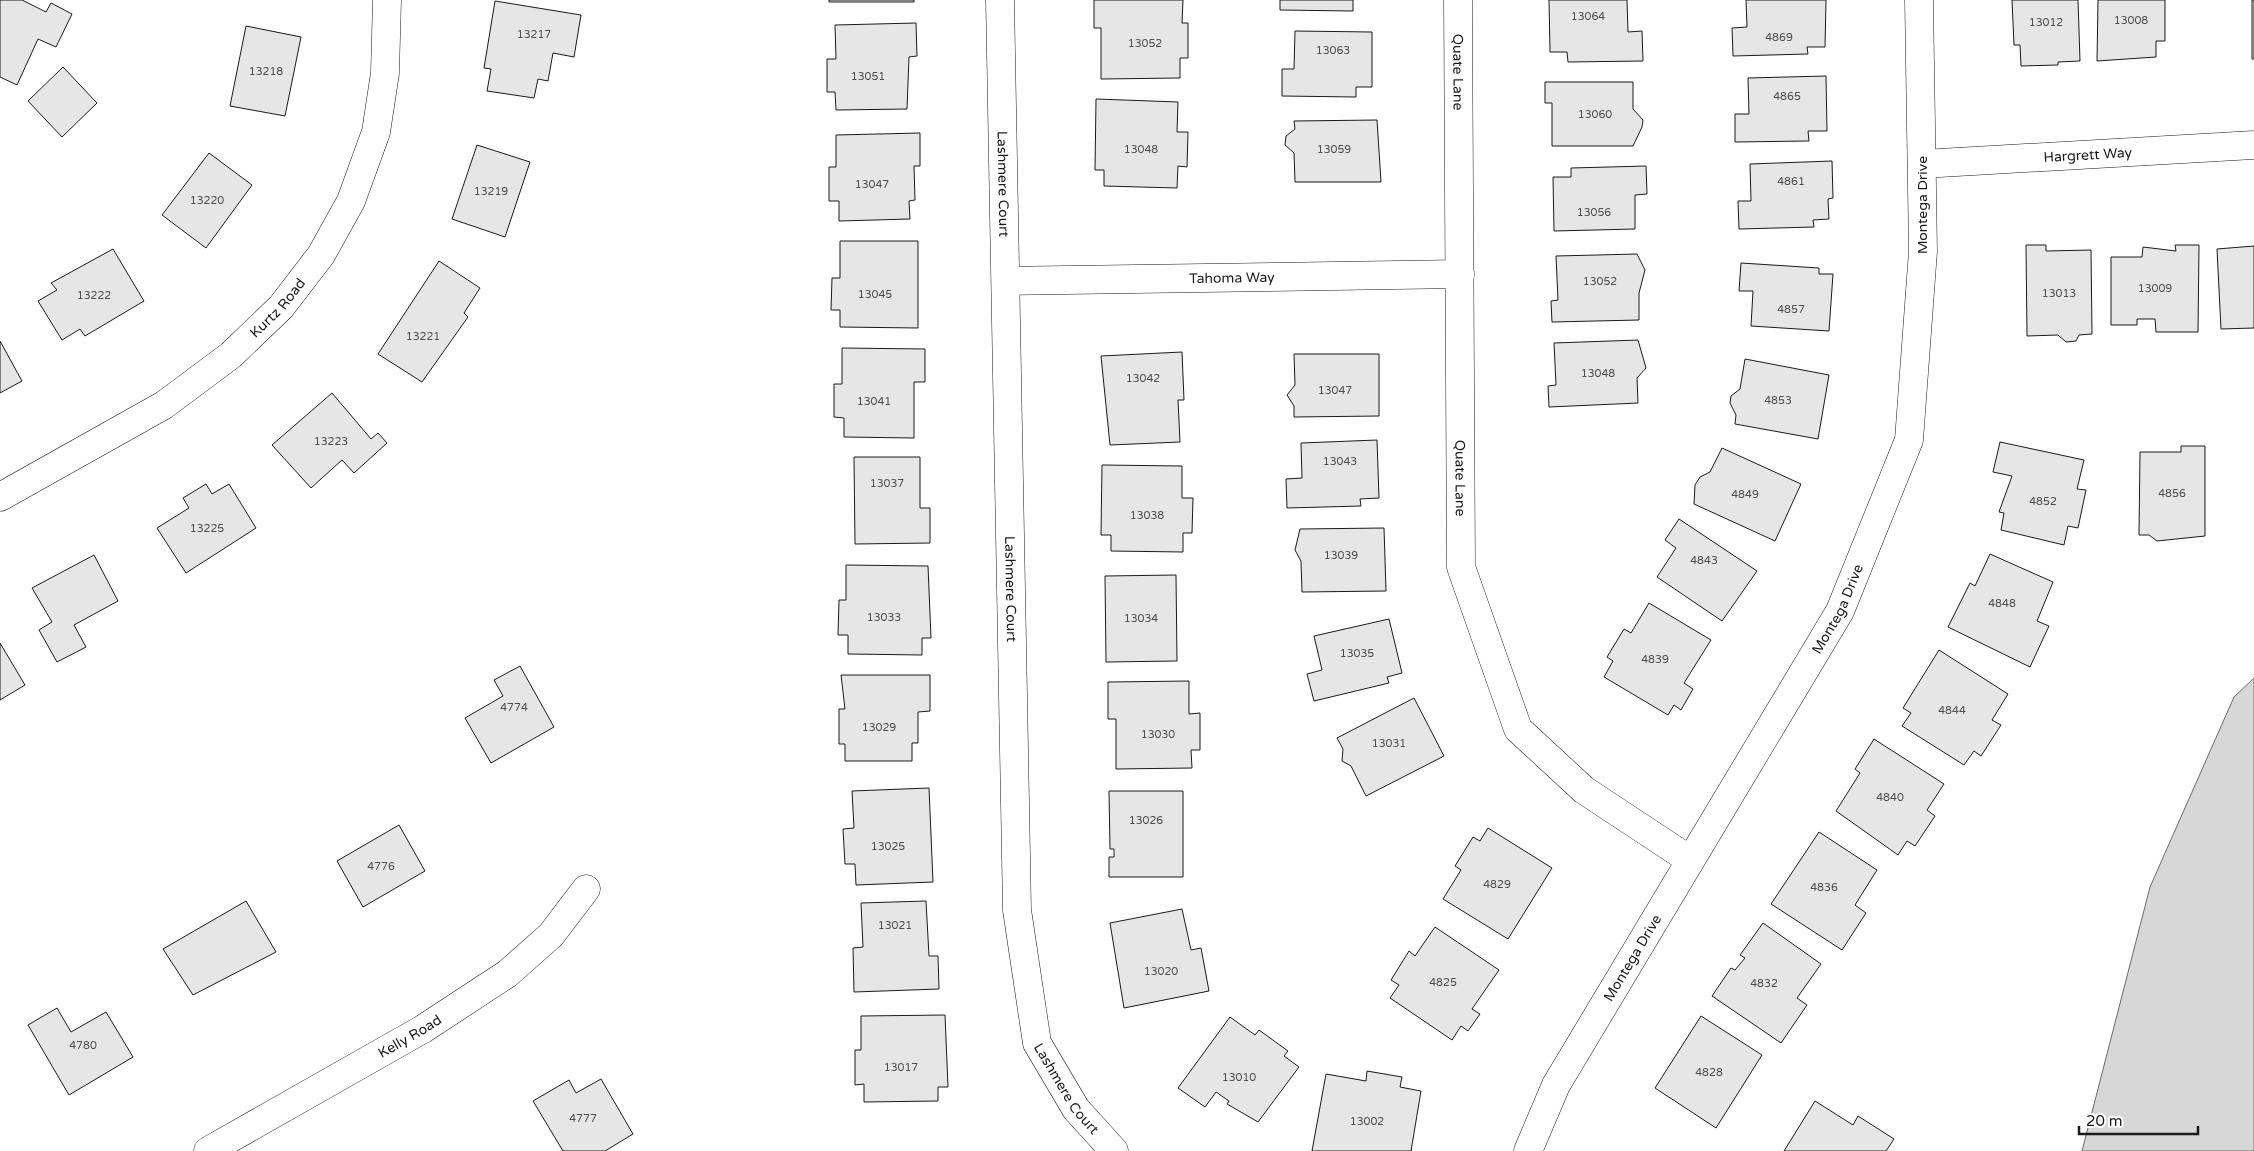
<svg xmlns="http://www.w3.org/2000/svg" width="2254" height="1151" font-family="'Varela Round',sans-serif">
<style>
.water{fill:#d7d7d7;stroke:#6a6a6a}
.building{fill:#e6e6e6;stroke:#1a1a1a}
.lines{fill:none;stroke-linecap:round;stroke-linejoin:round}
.minor-casing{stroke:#1a1a1a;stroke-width:29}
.minor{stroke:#fff;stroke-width:28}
.labels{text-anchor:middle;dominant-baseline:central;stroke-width:4;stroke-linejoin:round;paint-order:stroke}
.number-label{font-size:11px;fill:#4d4d4d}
.street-label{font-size:14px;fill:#1a1a1a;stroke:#fff}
</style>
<rect width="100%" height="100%" fill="#fff"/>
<path class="water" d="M2254,678v473h-172l68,-264 84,-190z"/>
<path class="building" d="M0,0h22l24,12 5,-9 21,11 -16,33 -18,-8 -21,46 -17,-8z
M829,0h85v2h-85z
M1094,0h89l-1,23h6v35h-8v20l-79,1v-51h-7z
M1280,0h73v11l-73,-1z
M1549,0h78l1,32 14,-1 1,30 -75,1 -1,-10h-17z
M1746,0h80l-1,47h-18l1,7 -75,2 -1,-28 15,-1z
M2012,0h66l2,61 -22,1v3l-37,1 -1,-21h-6z
M2098,0h67v41h-9v16l-59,4z
M2252,0h2v59h-2z
M495,1l86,14 -7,42 -21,-4 -5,28 -10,-2 -4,19 -47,-7 4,-22 -7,-1z
M916,23l1,33 -8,1 -2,52 -71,1 -1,-18h-8v-33h9l-1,-34z
M246,26l55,11 -16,79 -55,-10z
M1295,31l77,1v55h-16v10l-74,-1v-27h12z
M63,67l34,36 -35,34 -34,-36z
M1826,76l1,55h-19l1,10 -74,1v-28h14l-1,-36z
M1545,82h88v27l10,11 -1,7 -9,19h-81v-43h-7z
M1096,99l82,3 -1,30h11l-1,35 -9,-1 -1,22 -73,-2v-16h-9z
M1377,120l4,62h-86l-1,-29 -9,-8 1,-9 9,-7 -1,-8z
M920,133v33h-6l1,34 -6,1 1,18 -71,2v-20h-10v-34h7v-32z
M477,145l53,17 -25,75 -53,-18z
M209,153l43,32 -46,63 -44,-33z
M1832,161l1,37 -5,1 1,20 -16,1 1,7 -75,2 -1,-28h13l-1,-37z
M1646,166l1,28 -12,1v34l-81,2 -1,-54h18v-9z
M840,241h78v87l-78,-1v-17h-9l1,-32h8z
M2026,245h20v6l45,-1 1,84 -13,1 -3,6 -10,1 -8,-7 -31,1z
M2175,245h24l-1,87h-42l-1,-13h-18v6h-26v-68h31l1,-10 33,4z
M2254,246v82l-33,1 -4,-80z
M113,249l31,52 -59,35 -5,-7 -18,11 -24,-39 19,-11 -6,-7z
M1637,254l8,16 -6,23v27l-87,2 -1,-21 7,-1 -2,-44z
M439,261l41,27 -16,25 4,4 -46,65 -44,-28z
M1741,263l78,5v6h14l-4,57 -78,-5 2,-35h-14z
M1638,340l8,28 -9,10 1,25 -89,4 -1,-21 8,-1 -2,-42z
M0,341l22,40 -22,12z
M842,348l83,1v33h-11v56l-70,-1v-19l-10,-1v-33h8z
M1182,352l2,48h-6l2,42 -70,3 -9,-89z
M1294,354h85v62l-85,1v-11l-7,-11 8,-10z
M1745,359l84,16 -11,64 -83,-15 1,-9 -6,-12 1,-7 9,-7z
M332,393l39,46 7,-6 9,10 -33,30 -12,-13 -31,28 -39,-43z
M1377,440l2,58 -19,1 1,7 -74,2 -1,-29 16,-1 -1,-35z
M2000,442l84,18 -7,29 9,1 -8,38 -10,-2 -4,19 -63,-15 3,-17 -5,-1 13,-36 -19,-4z
M2181,446h24v90l-48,5 -8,-6h-10l1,-83h41z
M1722,448l79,36 -26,57 -81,-37 1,-19 5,-8 10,-5z
M854,457h66v51h10v35l-75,1z
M1102,465l80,1v32h11l-1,35h-9v19l-72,-1v-16h-10z
M206,484l6,10 17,-10 27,44 -70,45 -29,-45 32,-20 -6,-10z
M1679,519l78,52 -35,50 -65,-44 19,-29 -11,-8z
M1384,528l2,63 -84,1 -1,-31 -6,-11 5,-21z
M1990,554l63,28 -16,39 12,5 -19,41 -82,-40 22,-44 5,3z
M94,555l24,46 -44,24 12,22 -29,15 -18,-32 13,-8 -20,-34z
M846,565l82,1 3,72h-9v17l-74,-1v-19h-10l1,-35h7z
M1176,575l1,86 -71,1 -1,-86z
M1649,603l62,37 -27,43 9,6 -12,21 -7,-5 -6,10 -64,-38 9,-16 -6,-4 17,-28 7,4z
M1389,619l13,54 -15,4 2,6 -75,18 -7,-27 15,-4 -8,-34z
M0,643l25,42 -25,15z
M1939,650l69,44 -16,26 9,5 -20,31 -7,-5 -10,14 -62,-39 9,-13 -8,-5z
M520,666l34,61 -63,36 -26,-45 38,-22 -9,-16z
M841,675h89v36l-12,1v31h-6v18h-67v-17h-6v-35h6z
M1189,681v33l11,-1v37h-9l1,18 -76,1v-50h-8v-37z
M1414,698l30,58 -78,40 -15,-30 -9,-5 1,-12 -6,-11z
M1874,739l70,45 -17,26 8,6 -20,30 -8,-5 -9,14 -62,-44 24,-38 -5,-4z
M929,788l4,94 -77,3 -1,-21h-10l-2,-35 11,-1 -2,-37z
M1109,791h74v86h-74v-20h5v-8h-4z
M399,825l26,46 -62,36 -26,-46z
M1488,828l64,40 -44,71 -65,-40 18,-29 -6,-4 18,-29 7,4z
M1819,832l58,38 -22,35 11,8 -24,37 -71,-46z
M246,901l30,51 -83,43 -30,-46z
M926,901l3,55h9l1,33 -85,3 -1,-44 10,-1 -2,-44z
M1182,909l9,41 10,-2 8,43 -85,17 -14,-85z
M1763,923l58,41 -24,34 10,7 -26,38 -69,-47 19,-28 4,2 10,-12 -5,-3z
M1435,927l64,43 -27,39 8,5 -12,17 -7,-5 -9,14 -62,-42 9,-13 -8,-5 18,-29 6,5z
M57,1008l14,24 35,-20 27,45 -64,38 -41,-70z
M945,1015l3,72h-10v14l-74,1v-18l-9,1v-35h6v-34z
M1701,1016l61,39 -46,73 -61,-40z
M1230,1017l25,18 4,-5 29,21 -4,5 15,11 -41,55 -31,-18 2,-3 -13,-9 -11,15 -27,-19z
M1367,1071l35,6 -2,10 21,4 -10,60h-99l14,-77 40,7z
M601,1079l32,55 -28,17h-42l-30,-50 36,-21 7,13z
M1815,1101l38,24 5,-9 36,23 -8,12h-102z"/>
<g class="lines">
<g class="minor-casing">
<g id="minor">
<path id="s1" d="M1000,0l17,910 20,133 39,66 38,42"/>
<path id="s2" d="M1458,0l3,567 57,162 66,61 106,70"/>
<path id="s3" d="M1922,164l332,-19"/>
<path id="s4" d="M1006,281l454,-7"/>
<path id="s5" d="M0,497l164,-92 67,-50 50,-48 40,-52 30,-54 25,-69 9,-59 2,-73"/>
<path id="s6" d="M208,1151l215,-122 84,-55 44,-39 35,-46"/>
<path id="s7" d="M1528,1151l28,-66 284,-474 69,-171 14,-189 -4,-251"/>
</g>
</g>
<use href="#minor" class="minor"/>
</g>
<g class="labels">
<g class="number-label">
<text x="1588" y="16">13064</text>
<text x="2131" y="20">13008</text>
<text x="2046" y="22">13012</text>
<text x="534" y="34">13217</text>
<text x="1779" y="37">4869</text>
<text x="1145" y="43">13052</text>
<text x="1333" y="50">13063</text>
<text x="266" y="71">13218</text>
<text x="868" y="76">13051</text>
<text x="1787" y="96">4865</text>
<text x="1595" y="114">13060</text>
<text x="1141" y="149">13048</text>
<text x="1334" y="149">13059</text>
<text x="1791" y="181">4861</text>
<text x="872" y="184">13047</text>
<text x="491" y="191">13219</text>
<text x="207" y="200">13220</text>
<text x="1594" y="212">13056</text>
<text x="1600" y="281">13052</text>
<text x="2155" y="288">13009</text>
<text x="2059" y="293">13013</text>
<text x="875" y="294">13045</text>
<text x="94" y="295">13222</text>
<text x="1791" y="309">4857</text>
<text x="423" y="336">13221</text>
<text x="1598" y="373">13048</text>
<text x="1143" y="378">13042</text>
<text x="1335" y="390">13047</text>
<text x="1778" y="400">4853</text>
<text x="874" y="401">13041</text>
<text x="331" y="441">13223</text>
<text x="1340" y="461">13043</text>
<text x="887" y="483">13037</text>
<text x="2172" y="493">4856</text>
<text x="1745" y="494">4849</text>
<text x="2043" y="501">4852</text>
<text x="1147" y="515">13038</text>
<text x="207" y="528">13225</text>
<text x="1341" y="555">13039</text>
<text x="1704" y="560">4843</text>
<text x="2002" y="603">4848</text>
<text x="884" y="617">13033</text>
<text x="1141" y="618">13034</text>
<text x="1357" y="653">13035</text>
<text x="1655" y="659">4839</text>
<text x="514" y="707">4774</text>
<text x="1952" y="710">4844</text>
<text x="879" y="727">13029</text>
<text x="1158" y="734">13030</text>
<text x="1389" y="743">13031</text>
<text x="1890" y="797">4840</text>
<text x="1146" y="820">13026</text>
<text x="888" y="846">13025</text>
<text x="381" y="866">4776</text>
<text x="1497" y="884">4829</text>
<text x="1824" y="887">4836</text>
<text x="895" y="925">13021</text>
<text x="1161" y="971">13020</text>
<text x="1443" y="982">4825</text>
<text x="1764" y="983">4832</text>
<text x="83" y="1045">4780</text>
<text x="901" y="1067">13017</text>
<text x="1709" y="1072">4828</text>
<text x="1239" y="1077">13010</text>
<text x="583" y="1118">4777</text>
<text x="1367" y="1121">13002</text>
</g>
<g class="street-label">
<text stroke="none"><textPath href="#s2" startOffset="72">Quate Lane</textPath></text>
<text stroke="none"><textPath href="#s3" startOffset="166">Hargrett Way</textPath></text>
<text stroke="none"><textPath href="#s1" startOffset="184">Lashmere Court</textPath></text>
<text transform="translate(1922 205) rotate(-90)">Montega Drive</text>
<text stroke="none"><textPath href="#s4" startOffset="226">Tahoma Way</textPath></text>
<text stroke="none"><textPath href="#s5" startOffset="338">Kurtz Road</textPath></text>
<text stroke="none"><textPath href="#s2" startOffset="478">Quate Lane</textPath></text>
<text stroke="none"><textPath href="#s1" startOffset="589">Lashmere Court</textPath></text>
<text stroke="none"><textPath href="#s7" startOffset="625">Montega Drive</textPath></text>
<text stroke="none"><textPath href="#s7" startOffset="220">Montega Drive</textPath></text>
<text stroke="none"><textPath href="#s6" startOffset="232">Kelly Road</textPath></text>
<text stroke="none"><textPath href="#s1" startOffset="1099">Lashmere Court</textPath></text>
</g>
</g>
<path d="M2079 1126v8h119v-8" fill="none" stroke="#1a1a1a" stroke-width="2.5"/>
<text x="2086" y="1126" font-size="15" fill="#1a1a1a" stroke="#ffffff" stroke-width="4" paint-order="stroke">20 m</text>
</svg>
